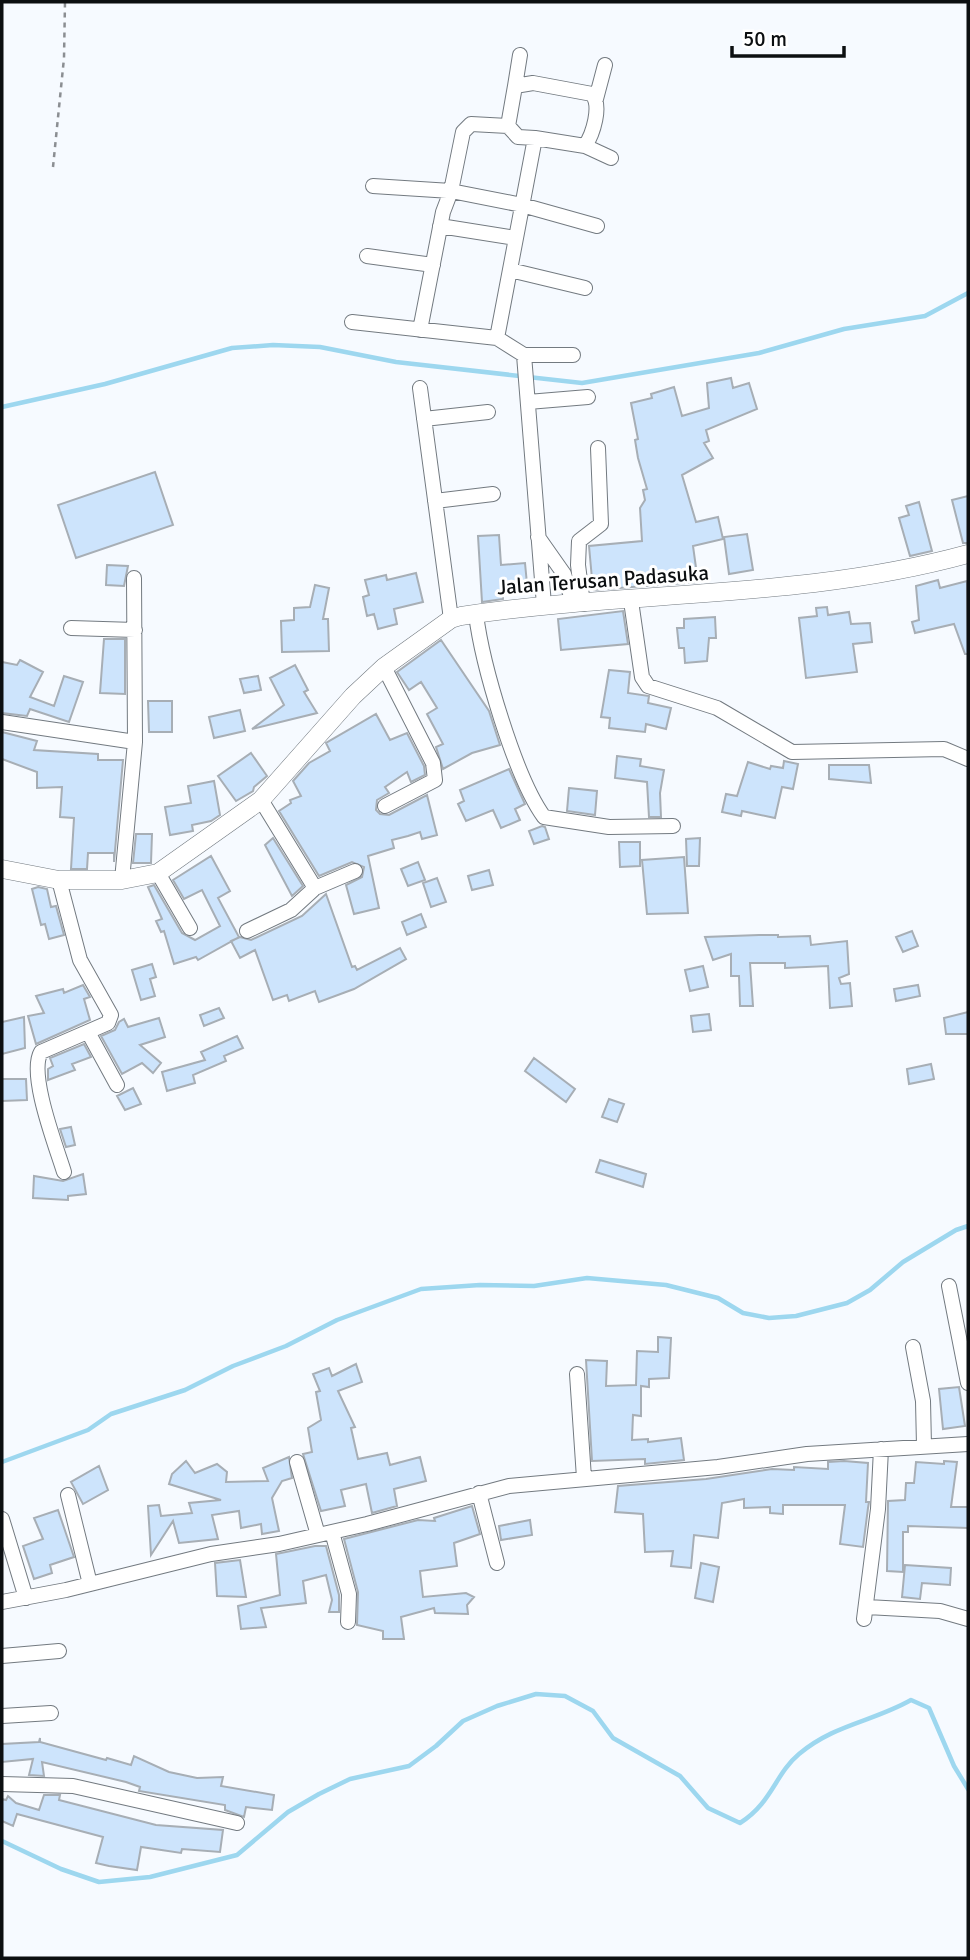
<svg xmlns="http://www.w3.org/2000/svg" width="970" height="1960" font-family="Signika,sans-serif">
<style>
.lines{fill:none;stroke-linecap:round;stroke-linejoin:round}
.stream{stroke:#9dd7ef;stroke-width:4.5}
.building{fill:#cde4fc;stroke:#a7aeb5;stroke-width:2}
.minor-casing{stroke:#737a80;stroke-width:16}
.tertiary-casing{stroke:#737a80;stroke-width:19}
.path{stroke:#8b8e92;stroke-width:2.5;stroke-dasharray:5 5;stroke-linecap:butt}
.minor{stroke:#fff;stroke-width:14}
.tertiary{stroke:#fff;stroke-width:18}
.labels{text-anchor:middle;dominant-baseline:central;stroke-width:6;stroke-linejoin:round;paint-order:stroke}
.street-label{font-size:21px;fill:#0c0f11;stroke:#fff}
</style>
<rect width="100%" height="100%" fill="#f6faff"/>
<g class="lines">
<path class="stream" d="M2,407l103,-23 127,-36 41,-3 47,2 76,15 186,21 177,-30 85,-24 81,-13 43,-23
M2,1462l86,-32 23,-16 74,-24 48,-24 53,-20 51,-26 84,-31 59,-4 54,1 53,-8 79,7 52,13 25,15 26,5 27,-2 51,-13 23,-13 33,-28 53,-32 12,-4
M2,1841l59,28 38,13 51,-5 87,-22 51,-43 31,-18 31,-15 59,-13 27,-20 27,-25 34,-15 39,-12 29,2 28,15 20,27 67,38 28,32 32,15c32,-20 35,-49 59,-69 36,-30 73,-32 112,-54l18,8 25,58 14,23"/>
</g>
<path class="building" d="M731,378l2,10 16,-5 8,26 -51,21 3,11 -5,2 9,15 -31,17 14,47 22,-5 5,22 -30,7 5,36 -105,8 -4,-44 53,-5 -2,-33 5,-8 -2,-10 4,-1 -9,-31 -3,-18 3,-1 -7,-36 21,-5 -1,-4 23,-7 8,29 27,-8 -2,-25z
M155,472l18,53 -97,33 -18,-53z
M968,496v47h-5l-11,-43z
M919,502l13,49 -22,5 -11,-38 10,-3 -3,-9z
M747,534l6,36 -24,4 -5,-37z
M499,535l2,30 24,-2 2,21 -25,2 1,13 -21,3 -4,-66z
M107,565l21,1 -4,20 -18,-1z
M416,573l7,29 -29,7 3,15 -19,5 -4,-15 -7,2 -4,-19 6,-2 -4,-15 21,-5 1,5z
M938,580l2,8 27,-7 1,73h-3l-11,-30 -39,9 -3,-11 7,-2 -3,-34z
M315,585l14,3 -6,31h5l1,32 -47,1 -1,-31 13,-1v-12l16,-1z
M827,607l1,8 21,-3 2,12 19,-1 2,19 -19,2 4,28 -51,6 -7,-60 18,-2 -1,-8z
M623,611l5,33 -67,6 -3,-31z
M715,617l1,21h-7l-2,23 -22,2 -1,-15h-5l-2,-20h7v-9z
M104,639h21v55l-25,-1z
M441,640l48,71 11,34 -28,8 -29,16 -7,-22 7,-3 -16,-30 10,-6 -16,-26 -12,8 -12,-18z
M20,660l23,12 -13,25 24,9 10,-30 19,6 -14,40 -39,-13 -3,7 -25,-3v-51l15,3z
M295,665l13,25 -4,2 13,21 -65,16 32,-24 -14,-27z
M609,670l21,2 -2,21 21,3 -1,7 23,5 -5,21 -20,-5 -1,8 -36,-4 1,-10 -9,-1z
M258,676l3,14 -17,3 -4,-14z
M148,701h24v31h-23z
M240,710l5,21 -31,7 -5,-21z
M376,714l14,26 17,-7 17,33 1,9 -14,7 -4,-10 -22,15 4,6 -12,7 -1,10 4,4 9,1 38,-20 10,40 -15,4 -2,-7 -12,4 -16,4 2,8 -26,8 11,52 -25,6 -8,-29 16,-8 2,-10 -12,-5 -33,14 -40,-65 12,-8 -1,-3 11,-4 -8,-15 16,-18 21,-12 -4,-8z
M2,732l35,9 -3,9 64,4v6h25l-9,102v-9h-26l-1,16h-16l3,-51 -14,-1 2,-30 -25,1v-16l-35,-13z
M251,753l16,23 -13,11 -1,4 -17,10 -18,-25z
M617,756l24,3 -1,7 24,4 -4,23 1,24h-12l-2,-35 -32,-4z
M784,761l14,3 -5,25 -11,-2 -7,31 -33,-7 -1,5 -19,-4 4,-18 11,2 11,-34 22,7 1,-3 12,2z
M829,765h40l2,18 -42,-4z
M509,769l16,35 -10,5 5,11 -19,8 -8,-18 -27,11 -8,-17 6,-3 -4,-11z
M214,781l6,34 -9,6 -19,4 1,6 -23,4 -5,-28 26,-4 -3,-17z
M569,788l28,3 -2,24 -28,-4z
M542,826l3,1 4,12 -15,5 -5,-13z
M136,834h16l-1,29h-18z
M273,838l30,48 -11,10 -27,-51z
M700,838l-1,28h-12l-1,-27z
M619,842h21v24l-20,1z
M211,856l19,35 -12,7 21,39 -41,23 -2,-3 -22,7 -10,-33 -3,1 -5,-11 6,-2 -14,-32 6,-2 28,48 13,7 25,-14 -18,-36 -18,9 -11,-19z
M684,857l4,56 -41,1 -5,-54z
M418,862l7,18 -17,6 -7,-17z
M489,870l4,15 -21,5 -4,-14z
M437,878l9,24 -15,5 -8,-24z
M38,887l9,2 4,18 5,-1 8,29 -15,4 -4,-15 -4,1 -9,-36z
M326,894l26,73 3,-1 2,4 43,-22 6,11 -52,30 -35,13 -4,-11 -26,10 -2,-6 -14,5 -18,-50 -15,8 -9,-17 9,-4 11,3 51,-24z
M421,914l5,13 -19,8 -5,-13z
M912,931l6,15 -15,6 -7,-15z
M759,935h19v2l32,-1 1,9 36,-4 2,33 -10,4 2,6 9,-1 2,23 -22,2 -2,-42 -43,2v-5h-35l3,43h-13l-1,-30h-8v-22l-18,6 -8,-23z
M152,964l4,13 -6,2 5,17 -14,4 -9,-30z
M703,966l5,21 -18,4 -5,-21z
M83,985l7,12 -6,2 6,21 -54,24 -8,-28 16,-3 -8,-17 27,-7 1,4z
M918,985l2,11 -24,5 -2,-12z
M219,1008l5,10 -20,8 -4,-11z
M968,1012v22h-22l-2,-16z
M709,1014l2,16 -18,2 -2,-16z
M24,1017l1,31 -23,6v-32z
M159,1018l6,19 -25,8 21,18 -8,10 -11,-10 -20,11 -21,-38 14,-6 4,-8 5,-3 4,8z
M237,1036l6,12 -19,8 2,5 -33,14 2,8 -28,8 -5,-19 43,-12 -4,-8z
M84,1044l7,13 -19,7 3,6 -27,10v-11l5,-3 -3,-8z
M534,1058l41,31 -9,13 -41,-31z
M931,1064l3,15 -25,5 -2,-15z
M2,1079h24l1,21 -25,1z
M133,1088l8,16 -16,6 -8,-14z
M609,1099l15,5 -7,18 -15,-5z
M71,1127l4,18 -9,2 -6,-18z
M600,1160l46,14 -3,13 -47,-15z
M83,1174l3,20 -18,2v4l-35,-2 1,-22 29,5z
M658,1337l13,1 -2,40 -20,1v8l-8,-1v30l-8,-1 -1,25 16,-1v3l33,-4 3,22 -39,4v-5l-53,2 -6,-101 21,1 -1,25 30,-1 1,-34 21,1z
M356,1364l6,18 -24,9 17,36 -4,1 7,31 29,-6 3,12 30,-8 6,24 -32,8 3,17 -25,7 -6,-29 -25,6 4,16 -24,5 -18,-57 9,-2 -4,-24 13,-8 -5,-28 4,-1 -7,-17 16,-6 3,8z
M959,1387l6,39 -22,3 -4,-40z
M289,1457l3,21 -10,3 -10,17 7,33 -17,3 -1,-10 -20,4 -2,-17 -27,4 6,24 -39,4 -6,-22 -22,34 -3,-49 11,-1 2,11 31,-3 -3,-10 32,-3 -52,-16 3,-10 14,-13 9,12 22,-9 10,8 -1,10 42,-1 -5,-13z
M844,1461l24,2 -2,39h3l-1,6 -5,39 -23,-3 5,-39h-62v9l-13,-1v-6l-26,1v-9l-22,4 -4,35 -24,-3 -3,33 -20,-2 2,-15 -28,1 -2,-38 -28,-2 3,-26 88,-7 66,-10 22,1v-3l34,2v-7z
M944,1461l13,1 -6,45h17v21l-60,-2v6h-5v40l-16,-1 1,-70 17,-1 1,-17h8l2,-21 28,2z
M99,1466l9,24 -25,14 -12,-22z
M472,1506l8,28 -26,9 3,23 -37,5 3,26 43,-4 8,4 -7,8 1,9 -33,-1 -1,-5 -33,9 3,22h-21v-8l-26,-6 1,-33 -14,-53 74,-19 17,1 -1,-3z
M58,1510l16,47 -24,8 2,8 -18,6 -11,-33 20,-7 -9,-21z
M530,1520l2,15 -31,5 -2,-14z
M315,1546h11l13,49v17h-10l3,-12 -6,-25 -23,6 3,22 -45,5 5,19 -25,2 -3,-23 42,-11 -4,-41z
M240,1560l6,37 -29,-1 -2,-33z
M701,1563l18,4 -6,35 -18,-4z
M905,1565l46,3 -1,17 -28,-2 -2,16 -18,-2z
M40,1738v4l66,18 1,-2 24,7 3,-9 35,16 28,6 26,-1 -2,9 53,9 -2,15 -26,-3 -2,10 -19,-7v-5l-86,-14 1,-4 -14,-5 -84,-20 2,14 -15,-1 4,-16 -31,3v-18l37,-2z
M44,1795h16l-1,5 97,25 67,5 -3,22 -38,-3 -1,4 -40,-6 -4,23 -28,-4 -13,-3 7,-26 -86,-23 -4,12 -11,-5v-22l4,1 2,-4 8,7 23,7z"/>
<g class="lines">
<g class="minor-casing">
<path id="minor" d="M515,86l5,-31
M596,99l9,-34
M585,146l26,12
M373,186l78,5 71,14 75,21
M440,226l76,12
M367,256l66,9
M510,270l75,18
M352,322l145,16 38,-200 50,8c8,-12 17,-40 7,-52l-59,-11 -18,3 -7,40 10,11 17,1
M420,330l23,-118 8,-21 12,-59 8,-8 37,2
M497,338l27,17 20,250
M524,355h49
M420,388l31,231
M528,402l60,-5
M424,419l64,-7
M435,501l58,-7
M538,537l26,37 9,29
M631,601l11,76 6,9 69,22 75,44 152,-3 24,10
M583,604l-5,-39 1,-24 22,-17 -3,-76
M476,614c6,50 39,163 68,203l65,10 64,-1
M71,628l64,2
M384,667l49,96 2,17 -50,26
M2,722l133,20
M158,873l32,55
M59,880l21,80 31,55 -3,8 -67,29c-13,22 15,94 23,120
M122,880l13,-138 -1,-164
M315,888l40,-17
M247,931l44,-21 24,-22 -54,-88
M88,1032l29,53
M949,1286l19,97
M913,1347l10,54 1,45
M577,1374l7,104
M297,1462l21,73
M479,1493l18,70
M68,1495l22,89
M2,1519l24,79
M332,1532l17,62 -1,28
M2,1602l64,-12 145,-36 68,-10 88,-20 142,-38 209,-19 89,-13 161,-10
M867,1607l73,4 28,8
M864,1619l14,-110 3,-60
M2,1656l57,-5
M2,1716l49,-3
M2,1784l71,2 164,37"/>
</g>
<g class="tertiary-casing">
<path id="tertiary" d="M2,869l57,11h63l36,-7 103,-73 92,-104 31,-29 67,-48 10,-3c169,-26 340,-16 507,-62"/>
</g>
<path class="path" d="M53,167l11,-109 1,-56"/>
<use href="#minor" class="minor"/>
<use href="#tertiary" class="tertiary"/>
</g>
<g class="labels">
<g class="street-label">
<text transform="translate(603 580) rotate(-4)">Jalan Terusan Padasuka</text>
</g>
</g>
<rect width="970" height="1960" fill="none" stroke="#0c0f11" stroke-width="7"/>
<path d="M732 46v10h112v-10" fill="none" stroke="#0c0f11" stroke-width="3.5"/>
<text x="743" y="46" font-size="21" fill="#0c0f11" stroke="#ffffff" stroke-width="5" paint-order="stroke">50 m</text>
</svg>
